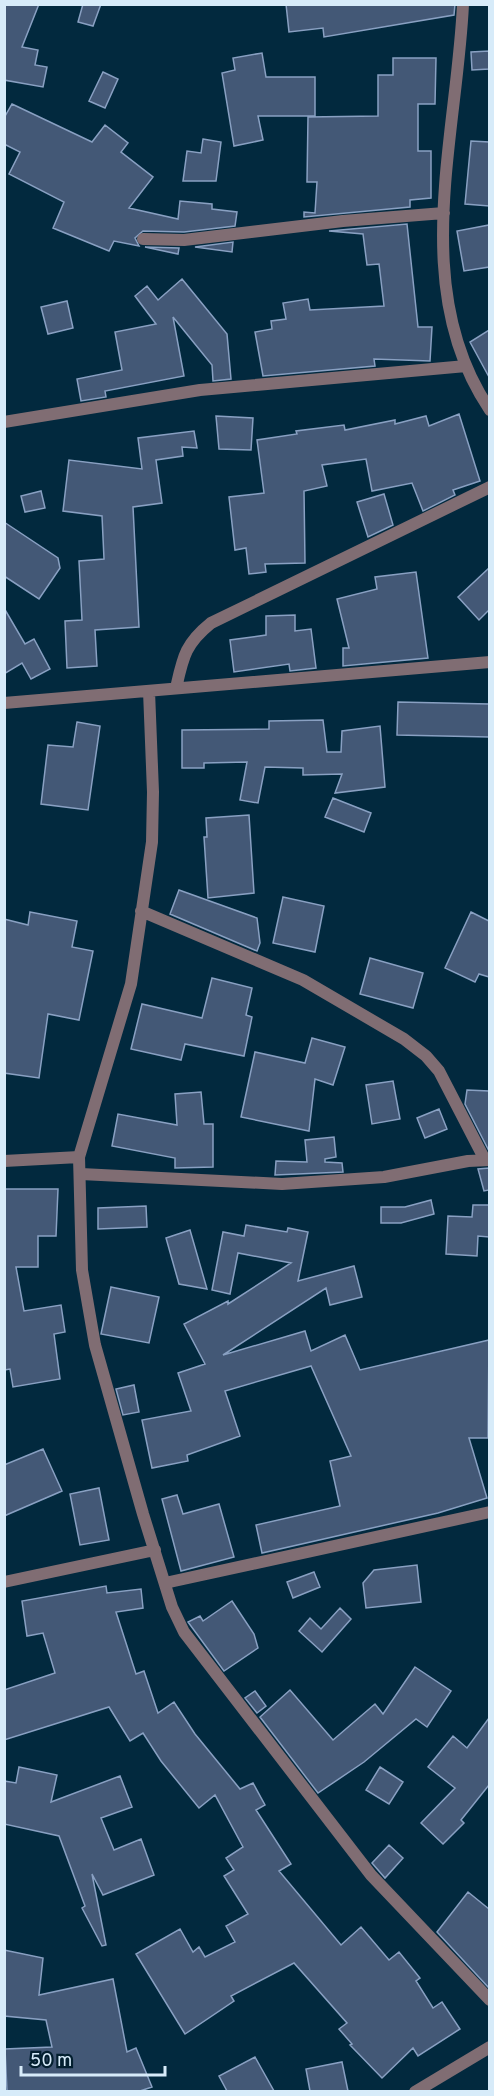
<svg xmlns="http://www.w3.org/2000/svg" width="494" height="2096" font-family="Overpass,sans-serif">
<style>
.building{fill:#435876;stroke:#89a0c2;stroke-width:1.5}
.lines{fill:none;stroke-linecap:round;stroke-linejoin:round}
.minor{stroke:#806d73;stroke-width:12}
.tertiary{stroke:#806d73;stroke-width:12}
</style>
<rect width="100%" height="100%" fill="#02293e"/>
<path class="building" d="M4,4h35l-17,43 16,3 -3,15 12,2 -4,20 -39,-7z
M83,4h18l-8,22 -15,-4z
M286,4h169l-1,11 -130,22 -1,-9 -34,4z
M489,51v18l-17,1 -1,-18z
M262,53l4,24h49v39h-57l5,24 -29,6 -12,-73 13,-3 -2,-12z
M393,58h43l-1,46h-17v47h13v47l-21,2v7l-106,10v-5l11,1 2,-31h-10l1,-65 70,-1v-41h15z
M103,72l15,7 -13,29 -16,-7z
M12,104l80,38 13,-17 23,18 -7,9 32,25 -24,31 49,11 2,-18 32,3v5l25,3 -2,14 -51,6 -41,-1 -8,7 4,8 -25,-5 -5,10 -56,-23 11,-26 -55,-28 11,-22 -16,-8v-26z
M203,139l18,3 -5,39h-33l4,-30 14,2z
M471,141l18,1v64l-24,-2z
M407,224l11,103h14l-2,34 -56,-2 1,7 -112,10 -8,-44 17,-3 -1,-8 15,-2 -3,-16 25,-4 2,11 74,-4 -5,-42 -12,1 -4,-31 -34,-3z
M489,225v42l-25,4 -7,-40z
M233,242l-1,10 -37,-5z
M145,247l34,1 -1,6z
M182,279l45,55 4,45 -18,2 -1,-16 -39,-48 11,59 -79,15 1,6 -25,4 -4,-22 45,-9 -7,-38 41,-8 -21,-28 12,-10 11,14z
M67,301l6,27 -25,6 -7,-27z
M489,330v47l-19,-35z
M459,414l21,67 -27,9 2,5 -32,16 -11,-28 -40,8 -6,-32 -44,6 5,21 -23,5 1,72 -40,1 1,8 -17,2 -3,-26 -11,2 -6,-53 35,-4 -7,-53 40,-6 -1,-3 48,-6 1,5 50,-10v4l31,-8 3,10z
M216,416l37,2 -2,32 -32,-1z
M194,431l3,17 -15,-1 1,9 -27,4 6,43 -29,4 6,120 -44,3 2,36 -30,2 -2,-47 17,-1 -3,-59 25,-2 -2,-43 -39,-5 6,-51 73,9 -4,-31z
M41,491l4,17 -20,4 -4,-16z
M384,494l9,31 -25,12 -11,-35z
M4,522l54,36 2,10 -21,31 -35,-23z
M489,568v42l-10,10 -21,-23z
M416,572l12,86 -85,8v-18h6l-12,-49 40,-10 -2,-12z
M4,608l21,36 9,-5 16,30 -19,10 -9,-16 -18,11z
M295,615v16l16,-2 5,39 -26,3 -1,-7 -55,8 -4,-32 36,-5v-19z
M398,702l91,2v33l-92,-2z
M323,720l4,32h14l1,-21 38,-5 5,61 -50,6 7,-19 -39,1v-7l-38,-1 -7,36 -18,-3 7,-38 -43,1v5h-22v-38l87,-1v-8z
M77,722l23,4 -12,84 -47,-6 7,-59 25,2z
M333,798l38,15 -7,19 -39,-15z
M249,815l5,78 -46,5 -4,-61h3l-1,-19z
M179,890l78,28 3,25 -3,8 -87,-37z
M283,897l41,9 -9,46 -42,-9z
M30,912l47,9 -5,26 21,4 -14,69 -31,-6 -9,64 -35,-5v-154l24,6z
M471,912l18,9v56l-10,-3 -4,8 -30,-14z
M370,958l53,15 -10,35 -53,-14z
M212,978l40,10 -6,27 6,2 -8,39 -59,-12 -4,16 -50,-11 11,-45 60,14z
M312,1038l33,9 -12,38 -18,-6 -6,52 -68,-14 14,-65 50,11z
M393,1081l7,38 -28,5 -6,-39z
M467,1090l22,1v60l-24,-47z
M201,1092l3,32h9v43l-38,1v-10l-63,-12 6,-32 59,11 -2,-31z
M439,1109l8,20 -22,9 -8,-20z
M334,1137l2,20 -11,2v3l17,1 1,9 -68,3 1,-14 31,1 -2,-22z
M489,1168v22l-5,1 -6,-22z
M4,1189h54l-2,47h-18v31h-22l8,44 37,-6 4,27 -11,2 6,45 -47,8 -3,-18 -6,1z
M431,1200l3,14 -33,9h-20v-16h24z
M473,1205h16v32l-11,-1 -1,20 -31,-2 2,-38 24,1z
M146,1206l1,21 -49,2v-21z
M246,1225l41,7 1,-4 20,4 -10,49 56,-15 8,31 -32,8 -4,-17 -103,67 82,-24 6,20 34,-16 15,35 129,-30 -1,98h-19l18,60 -49,15 -176,40 -6,-28 84,-19 -10,-45 21,-5 -40,-90 -86,25 15,45 -53,19 1,6 -36,7 -10,-48 49,-9 -13,-38 27,-9 -21,-40 44,-23v3l63,-41 -53,-10 -8,41 -18,-4 11,-58 21,4z
M190,1230l17,59 -28,-5 -13,-46z
M111,1287l48,10 -10,46 -48,-9z
M134,1385l5,27 -16,3 -7,-26z
M43,1449l19,42 -58,25v-51z
M99,1488l10,52 -29,5 -10,-51z
M177,1495l6,19 36,-10 15,53 -53,14 -19,-72z
M417,1565l4,37 -55,6 -3,-25 11,-13z
M314,1572l6,15 -27,11 -6,-16z
M106,1586l1,7 34,-4 2,19 -27,4 20,62 8,-3 14,42 16,-11 21,32 45,55 13,-6 12,22 -9,5 35,54 -12,7 62,74 20,-18 28,33 10,-8 21,26 -4,3 17,27 9,-6 18,27 -42,27 -5,-8 -31,30 -32,-33 2,-1 -13,-15 8,-6 -53,-60 -63,33 3,5 -49,33 -49,-80 44,-25 13,23 6,-5 6,10 30,-15 -9,-16 22,-12 -24,-38 10,-6 -8,-12 17,-11 -28,-52 -16,13 -38,-47 -18,-28 -13,8 -21,-34 -105,33v-50l51,-17 -12,-40 -16,3 -5,-35z
M232,1601l22,33 4,14 -34,23 -36,-49 12,-6 3,5z
M340,1608l11,11 -29,33 -23,-21 11,-13 11,11z
M415,1667l36,24 -24,36 -11,-8 -52,43 -46,31 -58,-76 30,-27 43,50 42,-36 8,10z
M255,1691l11,15 -9,7 -12,-15z
M489,1718v67l-28,35 3,3 -21,21 -22,-21 34,-35 -27,-21 25,-31 14,12z
M19,1767l38,8 -6,27 69,-26 12,31 -31,11 13,32 27,-11 13,36 -51,20 -11,-21 14,71 -4,1 -20,-38 3,-2 -26,-70 -55,-12v-43l12,2z
M380,1767l23,15 -14,22 -23,-14z
M389,1845l14,13 -18,20 -13,-15z
M468,1892l21,17v79l-52,-56z
M4,1950l39,8 -4,37 74,-16 14,73 9,-4 16,39 -12,4h-133l-2,-42 47,-2 -6,-27 -42,-4z
M255,2057l19,34h-47l-8,-15z
M342,2062l6,29h-38l-4,-22z"/>
<g class="lines">
<path class="minor" d="M463,4c-6,133 -55,286 27,406
M143,239l41,1 159,-19 101,-8
M4,422l196,-32 266,-24
M176,688c7,-31 9,-44 35,-65l279,-136
M149,691l4,101 -1,50 -21,142 -52,173 3,113 13,75 48,169 29,93 12,25 187,243 119,125
M4,703l486,-41
M141,911l162,69 101,59 22,17 13,15 46,89
M4,1161l75,-4
M81,1174l201,10 102,-7 84,-16 22,-1
M4,1582l151,-32
M165,1583l325,-71"/>
<path class="tertiary" d="M415,2092l75,-45"/>
</g>
<rect width="494" height="2096" fill="none" stroke="#d7ebf9" stroke-width="12"/>
<path d="M21 2066v9h144v-9" fill="none" stroke="#d7ebf9" stroke-width="3"/>
<text x="30" y="2066" font-size="18" fill="#d7ebf9" stroke="#031f2f" stroke-width="4.5" paint-order="stroke">50 m</text>
</svg>
